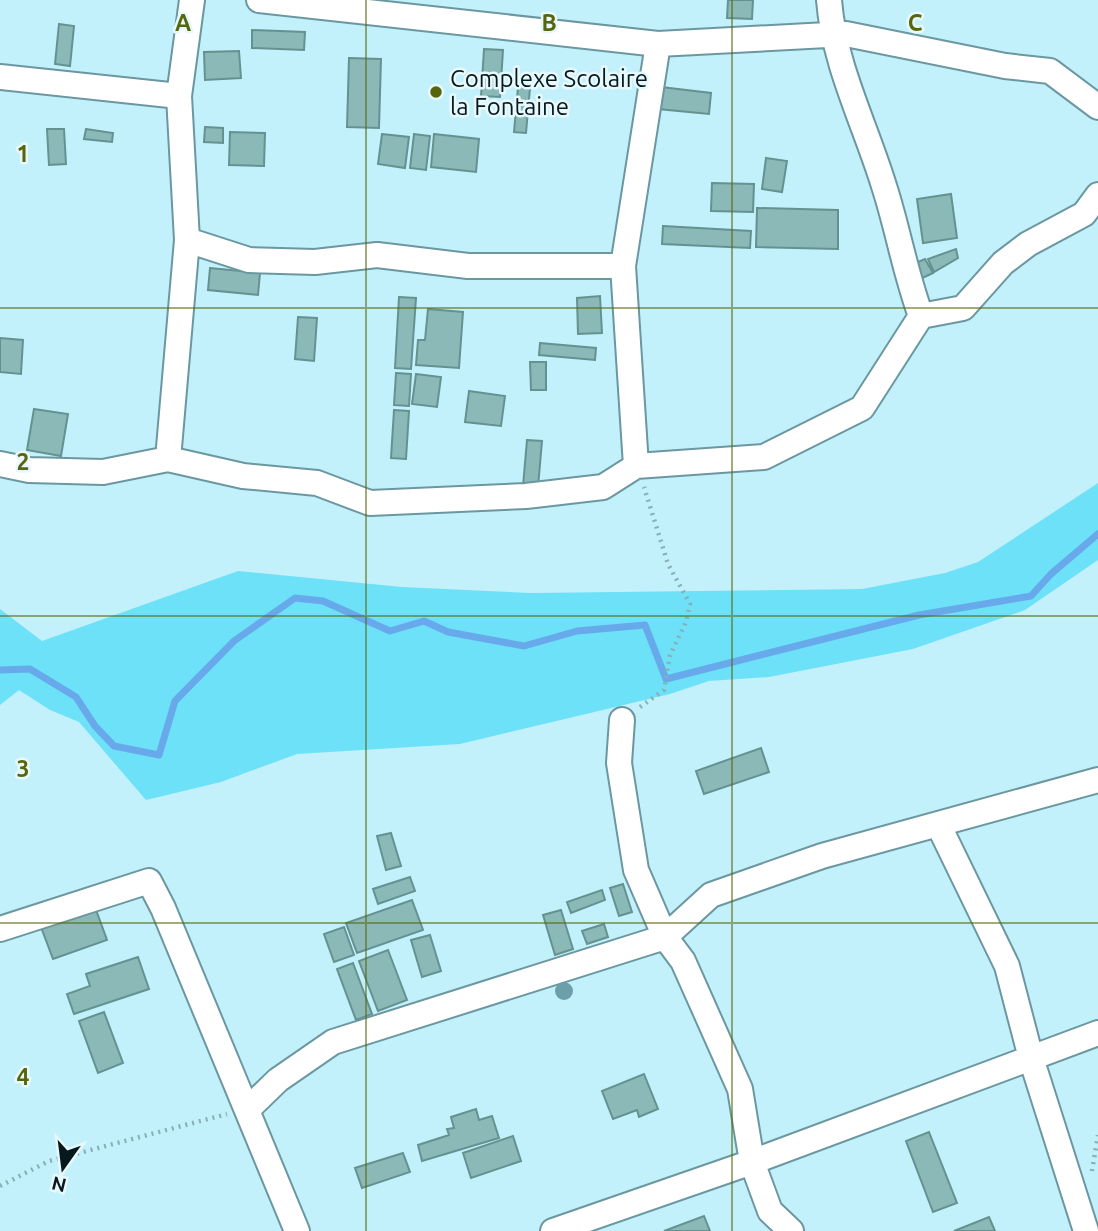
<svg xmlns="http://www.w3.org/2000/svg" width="1098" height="1231" font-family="Ubuntu,sans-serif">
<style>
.green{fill:#6de1f8}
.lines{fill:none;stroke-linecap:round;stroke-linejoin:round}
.stream{stroke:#68a9eb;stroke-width:7}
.building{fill:#8ab9b7;stroke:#659291;stroke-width:2}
.minor-casing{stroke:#6b97a0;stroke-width:28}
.path{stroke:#88aeb6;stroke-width:4.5;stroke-dasharray:2 5;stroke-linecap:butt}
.minor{stroke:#fff;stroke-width:24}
.tree{fill:#6d9faa}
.grid{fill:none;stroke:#58660b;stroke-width:2;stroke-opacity:0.55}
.poi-dot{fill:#58660b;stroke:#e7f9fd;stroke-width:2.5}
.labels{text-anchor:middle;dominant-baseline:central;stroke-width:5;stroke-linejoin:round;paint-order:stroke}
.poi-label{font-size:24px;fill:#07191c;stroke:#e7f9fd;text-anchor:start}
.grid-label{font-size:23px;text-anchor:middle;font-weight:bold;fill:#58660b;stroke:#e7f9fd;stroke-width:5;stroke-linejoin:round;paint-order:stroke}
</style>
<rect width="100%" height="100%" fill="#c3f1fb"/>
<path class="green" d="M1098,483v77l-73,50 -112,39 -144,28 -60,4 -39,13 -210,50 -163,10 -76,28 -75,18 -67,-78 -29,-12 -31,-20 -19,15v-96l42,32 196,-70 164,16 129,6 331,-4 83,-16 33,-11z"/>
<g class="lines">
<path class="stream" d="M0,670l30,-1 46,28 19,29 19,20 45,9 16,-54 59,-60 61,-43 28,3 67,30 34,-10 24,11 76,14 53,-15 68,-6 21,54 253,-64 112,-19 20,-22 47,-40"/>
</g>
<path class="building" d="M728,0h25l-1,19 -25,-1z
M59,24l15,2 -4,40 -15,-2z
M252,30l53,2 -1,18 -52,-2z
M484,49l19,1 -3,47 -19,-1z
M239,51l2,27 -36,2 -1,-28z
M349,58l32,1 -2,69 -32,-1z
M518,87l12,1 -4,45 -12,-1z
M661,87l50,6 -2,21 -51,-5z
M205,127l18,1v15l-19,-1z
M47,129h17l2,35 -17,1z
M86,129l27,4 -1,9 -28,-3z
M230,132l35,1 -1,33 -35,-1z
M382,134l27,3 -4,31 -27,-4z
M414,134l16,2 -4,34 -16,-2z
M434,134l45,5 -3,33 -45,-5z
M766,158l21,3 -5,31 -20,-3z
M712,183l42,1 -1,28 -42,-1z
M951,194l6,44 -34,5 -6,-44z
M757,208l81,2v39l-82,-2z
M663,226l88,5 -1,17 -88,-4z
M956,249l2,9 -24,14 -6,-13z
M925,259l8,14 -17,8 -3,-17z
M210,268l50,5 -2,22 -50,-5z
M600,296l2,37 -24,1 -1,-36z
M399,297l17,1 -5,71 -16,-1z
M428,309l35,3 -4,56 -43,-3 2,-25h7z
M298,317l19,1 -3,43 -19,-2z
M0,338l23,2 -2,34 -21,-2z
M540,343l56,5 -1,12 -56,-5z
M530,362h16v28h-15z
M396,373l15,1 -2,32 -15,-1z
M416,374l25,3 -4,30 -25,-3z
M469,391l36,5 -4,30 -36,-4z
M34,409l34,5 -7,42 -34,-6z
M394,410l15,1 -3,48 -15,-1z
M527,440l15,1 -4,46 -15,-1z
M761,748l8,24 -65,22 -8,-23z
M391,833l10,33 -15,4 -9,-34z
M410,877l5,14 -37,13 -5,-15z
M623,884l9,28 -13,4 -9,-28z
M602,890l3,10 -34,13 -4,-11z
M412,900l11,30 -66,23 -11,-30z
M95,907l12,33 -54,19 -12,-32z
M561,910l12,39 -18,6 -12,-40z
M604,924l4,13 -21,7 -5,-13z
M344,927l10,28 -20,7 -10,-28z
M430,935l11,36 -19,6 -11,-37z
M388,950l19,50 -29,11 -19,-50z
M138,957l11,32 -75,25 -7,-20 23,-8 -4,-12z
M353,963l19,51 -16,6 -19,-51z
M104,1012l19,51 -25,10 -19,-52z
M644,1074l14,35 -19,8 -2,-7 -24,9 -11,-28z
M476,1109l3,11 13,-4 7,22 -77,23 -4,-16 31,-10 -2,-6 7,-1 -3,-11z
M929,1132l28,71 -24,9 -27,-71z
M513,1136l8,25 -50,17 -8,-25z
M403,1153l7,19 -48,16 -7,-20z
M704,1216l6,15h-46z
M989,1217l6,14h-41z"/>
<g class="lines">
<g class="minor-casing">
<path id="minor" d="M192,0l-13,96 8,144 62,20 66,2 62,-7 91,11h155
M259,0l399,44 188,-10 159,32 45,5 48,36
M829,0c5,65 36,124 55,186 14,43 21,87 37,130
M0,77l179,19
M168,459l19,-219
M0,464l29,6 74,2 65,-13 75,17 74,7 53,20 156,-7 77,-9 33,-21 128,-9 98,-49 59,-92 42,-8 40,-45 25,-19 56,-30 14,-19
M636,466l-13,-200 35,-222
M622,720l-3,43 17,107 29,67 18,24 57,128 12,73 18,49 21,20
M939,826l68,140 24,92 55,173
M0,929l149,-48 14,27 134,323
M248,1109l30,-29 55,-38 332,-105 46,-42 111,-39 276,-76
M553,1231l199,-69 346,-129"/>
</g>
<path class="path" d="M640,707l24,-17 6,-35 16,-33 4,-18 -22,-40 -24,-77
M1092,1171l6,-36
M0,1186l49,-25 178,-47"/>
<use href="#minor" class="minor"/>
</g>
<circle class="tree" cx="564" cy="991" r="9"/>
<path class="grid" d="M366,0v1231M732,0v1231M0,308h1098M0,616h1098M0,923h1098"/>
<circle class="poi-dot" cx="436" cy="92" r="7"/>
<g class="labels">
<g class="poi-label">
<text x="450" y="78">Complexe Scolaire<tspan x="450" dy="28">la Fontaine</tspan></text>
</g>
</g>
<g class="grid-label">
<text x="183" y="31">A</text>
<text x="549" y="31">B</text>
<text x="915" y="31">C</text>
<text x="23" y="162">1</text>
<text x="23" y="470">2</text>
<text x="23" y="777">3</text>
<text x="23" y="1085">4</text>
</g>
<g transform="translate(63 1168) rotate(194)" stroke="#e7f9fd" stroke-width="5" paint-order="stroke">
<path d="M0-5L12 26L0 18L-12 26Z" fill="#07191c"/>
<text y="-10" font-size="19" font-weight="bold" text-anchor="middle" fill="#07191c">N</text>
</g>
</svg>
